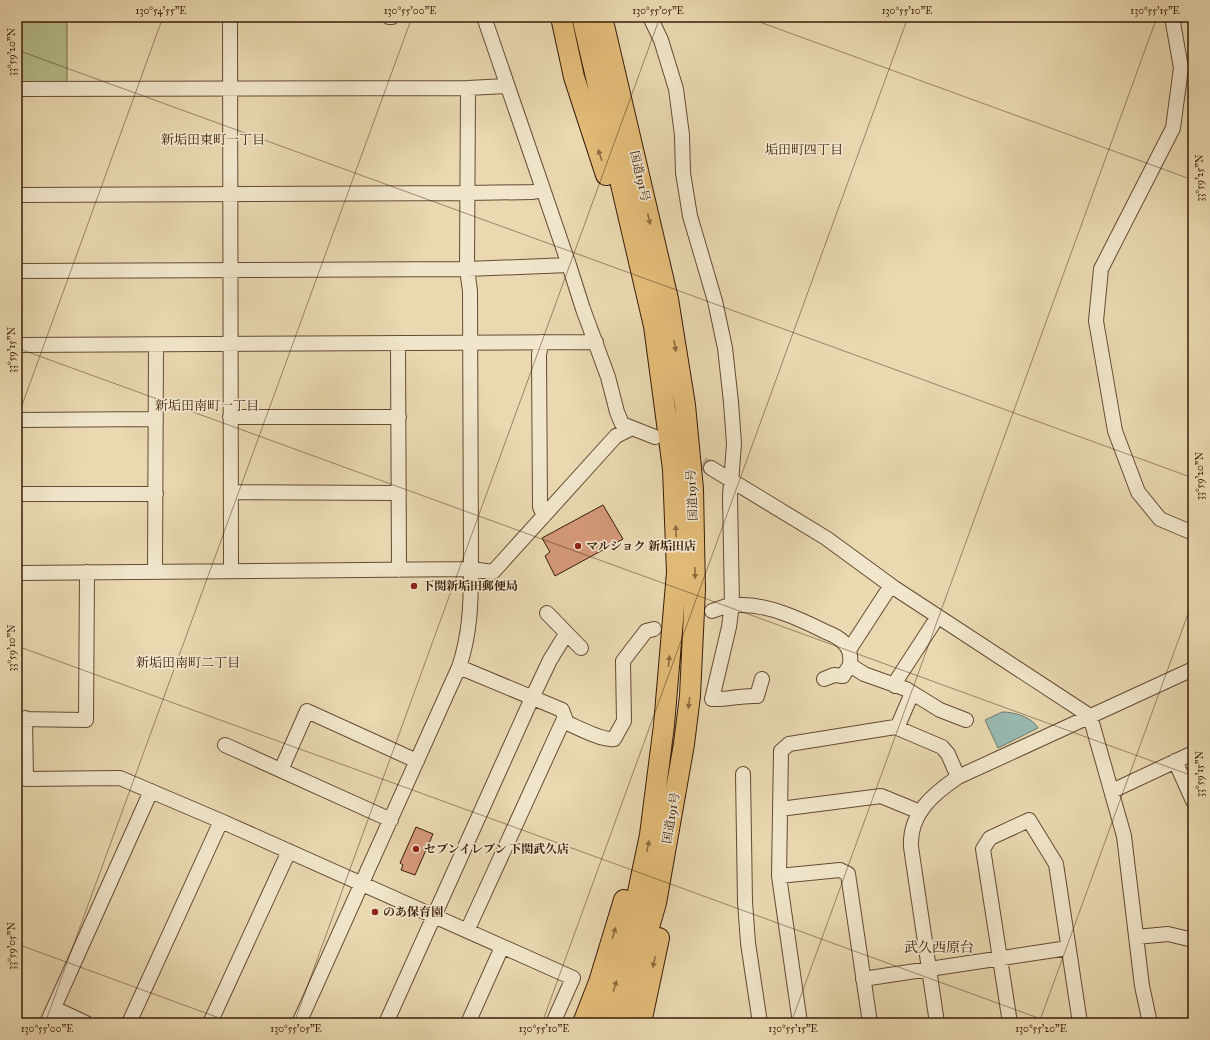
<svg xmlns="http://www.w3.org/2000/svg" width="1210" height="1040" font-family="'IM FELL Great Primer','Noto Serif JP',serif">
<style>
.green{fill:#b6bf8c;stroke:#776e4a}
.water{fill:#98b9b1;stroke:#727a6e}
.building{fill:#d49979;stroke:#381c09}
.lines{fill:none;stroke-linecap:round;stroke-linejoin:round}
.minor-tunnel{stroke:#c6b28f;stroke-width:14;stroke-dasharray:14 7;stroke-linecap:butt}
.minor-casing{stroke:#644b33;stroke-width:16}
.highway-casing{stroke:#381c09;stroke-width:22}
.minor{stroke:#f1e6cc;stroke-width:14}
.highway{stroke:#e4bc78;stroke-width:20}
.oneway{fill:#8e6c40}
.ticks{fill:none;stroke:#381c09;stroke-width:1;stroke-opacity:0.45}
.poi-dot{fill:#8f2418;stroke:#f1e6cc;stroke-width:1.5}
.labels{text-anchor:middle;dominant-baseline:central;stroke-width:3.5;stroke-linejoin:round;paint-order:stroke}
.street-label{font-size:12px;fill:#381c09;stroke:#f1e6cc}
.poi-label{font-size:12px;font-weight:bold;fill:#381c09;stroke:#f1e6cc;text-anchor:start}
.neighbourhood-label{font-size:13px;fill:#381c09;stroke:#f1e6cc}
.quarter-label{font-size:14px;fill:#381c09;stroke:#f1e6cc}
.neatline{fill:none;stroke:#381c09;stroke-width:1.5}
.ticks-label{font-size:10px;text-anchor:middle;fill:#381c09}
</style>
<rect width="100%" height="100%" fill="#e9d8b0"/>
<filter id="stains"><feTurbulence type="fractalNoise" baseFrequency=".005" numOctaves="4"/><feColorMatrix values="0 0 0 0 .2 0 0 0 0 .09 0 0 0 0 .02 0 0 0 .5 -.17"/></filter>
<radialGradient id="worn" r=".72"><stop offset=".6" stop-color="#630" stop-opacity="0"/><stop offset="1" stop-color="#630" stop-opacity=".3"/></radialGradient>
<path class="green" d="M17,17h50v66l-50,1z"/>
<path class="water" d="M1002,712c12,0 30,5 36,16l-40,20 -13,-28z"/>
<path class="building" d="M603,505l20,34 -68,37 -10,-20 5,-4 -8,-14z
M416,827l17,7 -18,41 -14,-5 2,-5 -3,-2z"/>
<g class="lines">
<path class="minor-tunnel" d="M684,453l27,15"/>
<g class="minor-casing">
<path id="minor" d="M230,17l1,554
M389,17h3
M484,17l85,248
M650,17l11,23 15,49 6,46 1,38 7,43 25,85 10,47 6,54 3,42 -4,52 2,108 -3,23 -17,72c15,1 28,-4 45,-3l5,-17
M1172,17l9,51 -8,60 -72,141 -5,52 19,110 23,61 22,27 33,14
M17,89l451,-1 38,-2
M17,195l450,-2 66,-1 10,-2
M17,271l450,-2 102,-4 14,44 25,68 9,35 5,12 33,13
M542,342l-3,12 1,153 4,9
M398,343l1,227
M17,345l579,-3
M230,417h169
M17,420l139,-1
M711,468l115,70 67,49 197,129 34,120 18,150 8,37
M231,492l168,1
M17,494h139
M155,571l1,-226
M17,573l454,-4 22,3 123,-136 14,-7
M739,605c29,-1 61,14 87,27 5,2 12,5 16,9 8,7 9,14 8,24l14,9 42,15 34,21 26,10
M712,611l20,-7
M547,613l34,35
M849,650l37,-57
M459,667l103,43 3,8 -2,3c12,5 39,20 51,18l10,-18 -1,-60 23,-30 8,-2
M824,679l10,-4 9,1 7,-11
M895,686l3,-8 35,-54
M25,718l1,61 94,-1 101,43 352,157 -20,45
M17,719l69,1 1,-148
M897,728l15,-35
M225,745l166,75
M1175,761l18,40
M281,770l26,-59 110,50
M743,774l2,128 3,41 12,80
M1112,791l81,-38
M780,809l101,-13 39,16
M779,876l61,-6 8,4 22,149
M467,931l96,-210
M1136,937l32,-3 25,6
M863,979l205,-31
M54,1008l32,15
M47,1023l104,-232
M129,1023l92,-202
M210,1023l79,-172
M299,1023l160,-356c11,-32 12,-64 12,-98l-1,-278 -3,-22 1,-181
M386,1023l146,-325 18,-38 16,-26
M468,1023l34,-76
M800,1023l-21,-147 2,-125 8,-7 106,-17 47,20 6,7 10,23
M937,1023l-26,-176c-2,-33 22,-53 47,-70l235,-108
M1010,1023l-27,-174 7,-11 39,-18 27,44 24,159"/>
</g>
<g class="highway-casing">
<path id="highway" d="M561,17l13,60 32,98
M582,17l72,309 19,143 4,103 -13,153 -14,110 -26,123 -20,65
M602,17l66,282 17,106 8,84 2,100 -5,107 -6,48 -28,159 -35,120
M583,1023l16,-41 25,-82
M641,1023l18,-85"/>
</g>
<use href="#minor" class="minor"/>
<use href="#highway" class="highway"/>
</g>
<defs><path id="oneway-solid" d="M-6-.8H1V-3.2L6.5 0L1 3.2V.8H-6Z"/></defs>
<g class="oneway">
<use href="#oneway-solid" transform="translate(600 155) rotate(-108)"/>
<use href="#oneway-solid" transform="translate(649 219) rotate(77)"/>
<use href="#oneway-solid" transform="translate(675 346) rotate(80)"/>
<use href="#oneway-solid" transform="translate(676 531) rotate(-92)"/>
<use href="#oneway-solid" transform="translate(695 573) rotate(89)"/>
<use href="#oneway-solid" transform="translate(669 661) rotate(-85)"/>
<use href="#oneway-solid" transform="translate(689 703) rotate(97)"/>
<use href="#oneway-solid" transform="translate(648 846) rotate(-78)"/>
<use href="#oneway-solid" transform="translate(614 933) rotate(-73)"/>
<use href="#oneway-solid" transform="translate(654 962) rotate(102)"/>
<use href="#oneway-solid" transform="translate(615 986) rotate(-73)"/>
</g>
<path class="ticks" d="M746,17l447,163M17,50l1176,428M17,348l1176,428M17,419l146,-402M17,646l1035,377M17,944l216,79M45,1023l367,-1006M294,1023l366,-1006M542,1023l366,-1006M791,1023l366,-1006M1039,1023l154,-423"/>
<g class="poi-dot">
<circle cx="578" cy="546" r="4"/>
<circle cx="414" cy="586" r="4"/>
<circle cx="416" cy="849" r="4"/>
<circle cx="375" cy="912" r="4"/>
</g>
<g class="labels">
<g class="street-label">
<text transform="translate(640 176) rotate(77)">国道191号</text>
<text transform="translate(692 495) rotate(-93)">国道191号</text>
<text transform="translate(671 818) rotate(-80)">国道191号</text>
</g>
<g class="poi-label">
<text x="586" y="546">マルショク 新垢田店</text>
<text x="422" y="586">下関新垢田郵便局</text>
<text x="424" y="849">セブンイレブン 下関武久店</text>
<text x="383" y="912">のあ保育園</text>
</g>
<g class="neighbourhood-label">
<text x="213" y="140">新垢田東町一丁目</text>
<text x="804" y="150">垢田町四丁目</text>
<text x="207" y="406">新垢田南町一丁目</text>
<text x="188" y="663">新垢田南町二丁目</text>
</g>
<g class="quarter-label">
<text x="939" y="947">武久西原台</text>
</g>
</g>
<rect width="1210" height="1040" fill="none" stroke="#e9d8b0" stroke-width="44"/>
<rect x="22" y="22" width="1166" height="996" class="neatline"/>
<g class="ticks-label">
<text x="161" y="14">130°54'55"E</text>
<text x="410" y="14">130°55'00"E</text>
<text x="658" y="14">130°55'05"E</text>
<text x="907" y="14">130°55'10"E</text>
<text x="1155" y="14">130°55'15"E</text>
<text transform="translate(11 52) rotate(-90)" y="4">33°59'20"N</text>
<text transform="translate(1199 178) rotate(-90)" y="4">33°59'25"N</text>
<text transform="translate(11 350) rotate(-90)" y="4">33°59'15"N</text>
<text transform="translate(1199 476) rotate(-90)" y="4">33°59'20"N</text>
<text transform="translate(11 648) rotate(-90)" y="4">33°59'10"N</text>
<text transform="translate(1199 774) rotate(-90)" y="4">33°59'15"N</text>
<text transform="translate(11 946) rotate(-90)" y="4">33°59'05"N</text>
<text x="47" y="1032">130°55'00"E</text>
<text x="296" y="1032">130°55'05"E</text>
<text x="544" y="1032">130°55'10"E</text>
<text x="793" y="1032">130°55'15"E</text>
<text x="1041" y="1032">130°55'20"E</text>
</g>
<rect width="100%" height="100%" filter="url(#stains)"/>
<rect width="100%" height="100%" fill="url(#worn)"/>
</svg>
